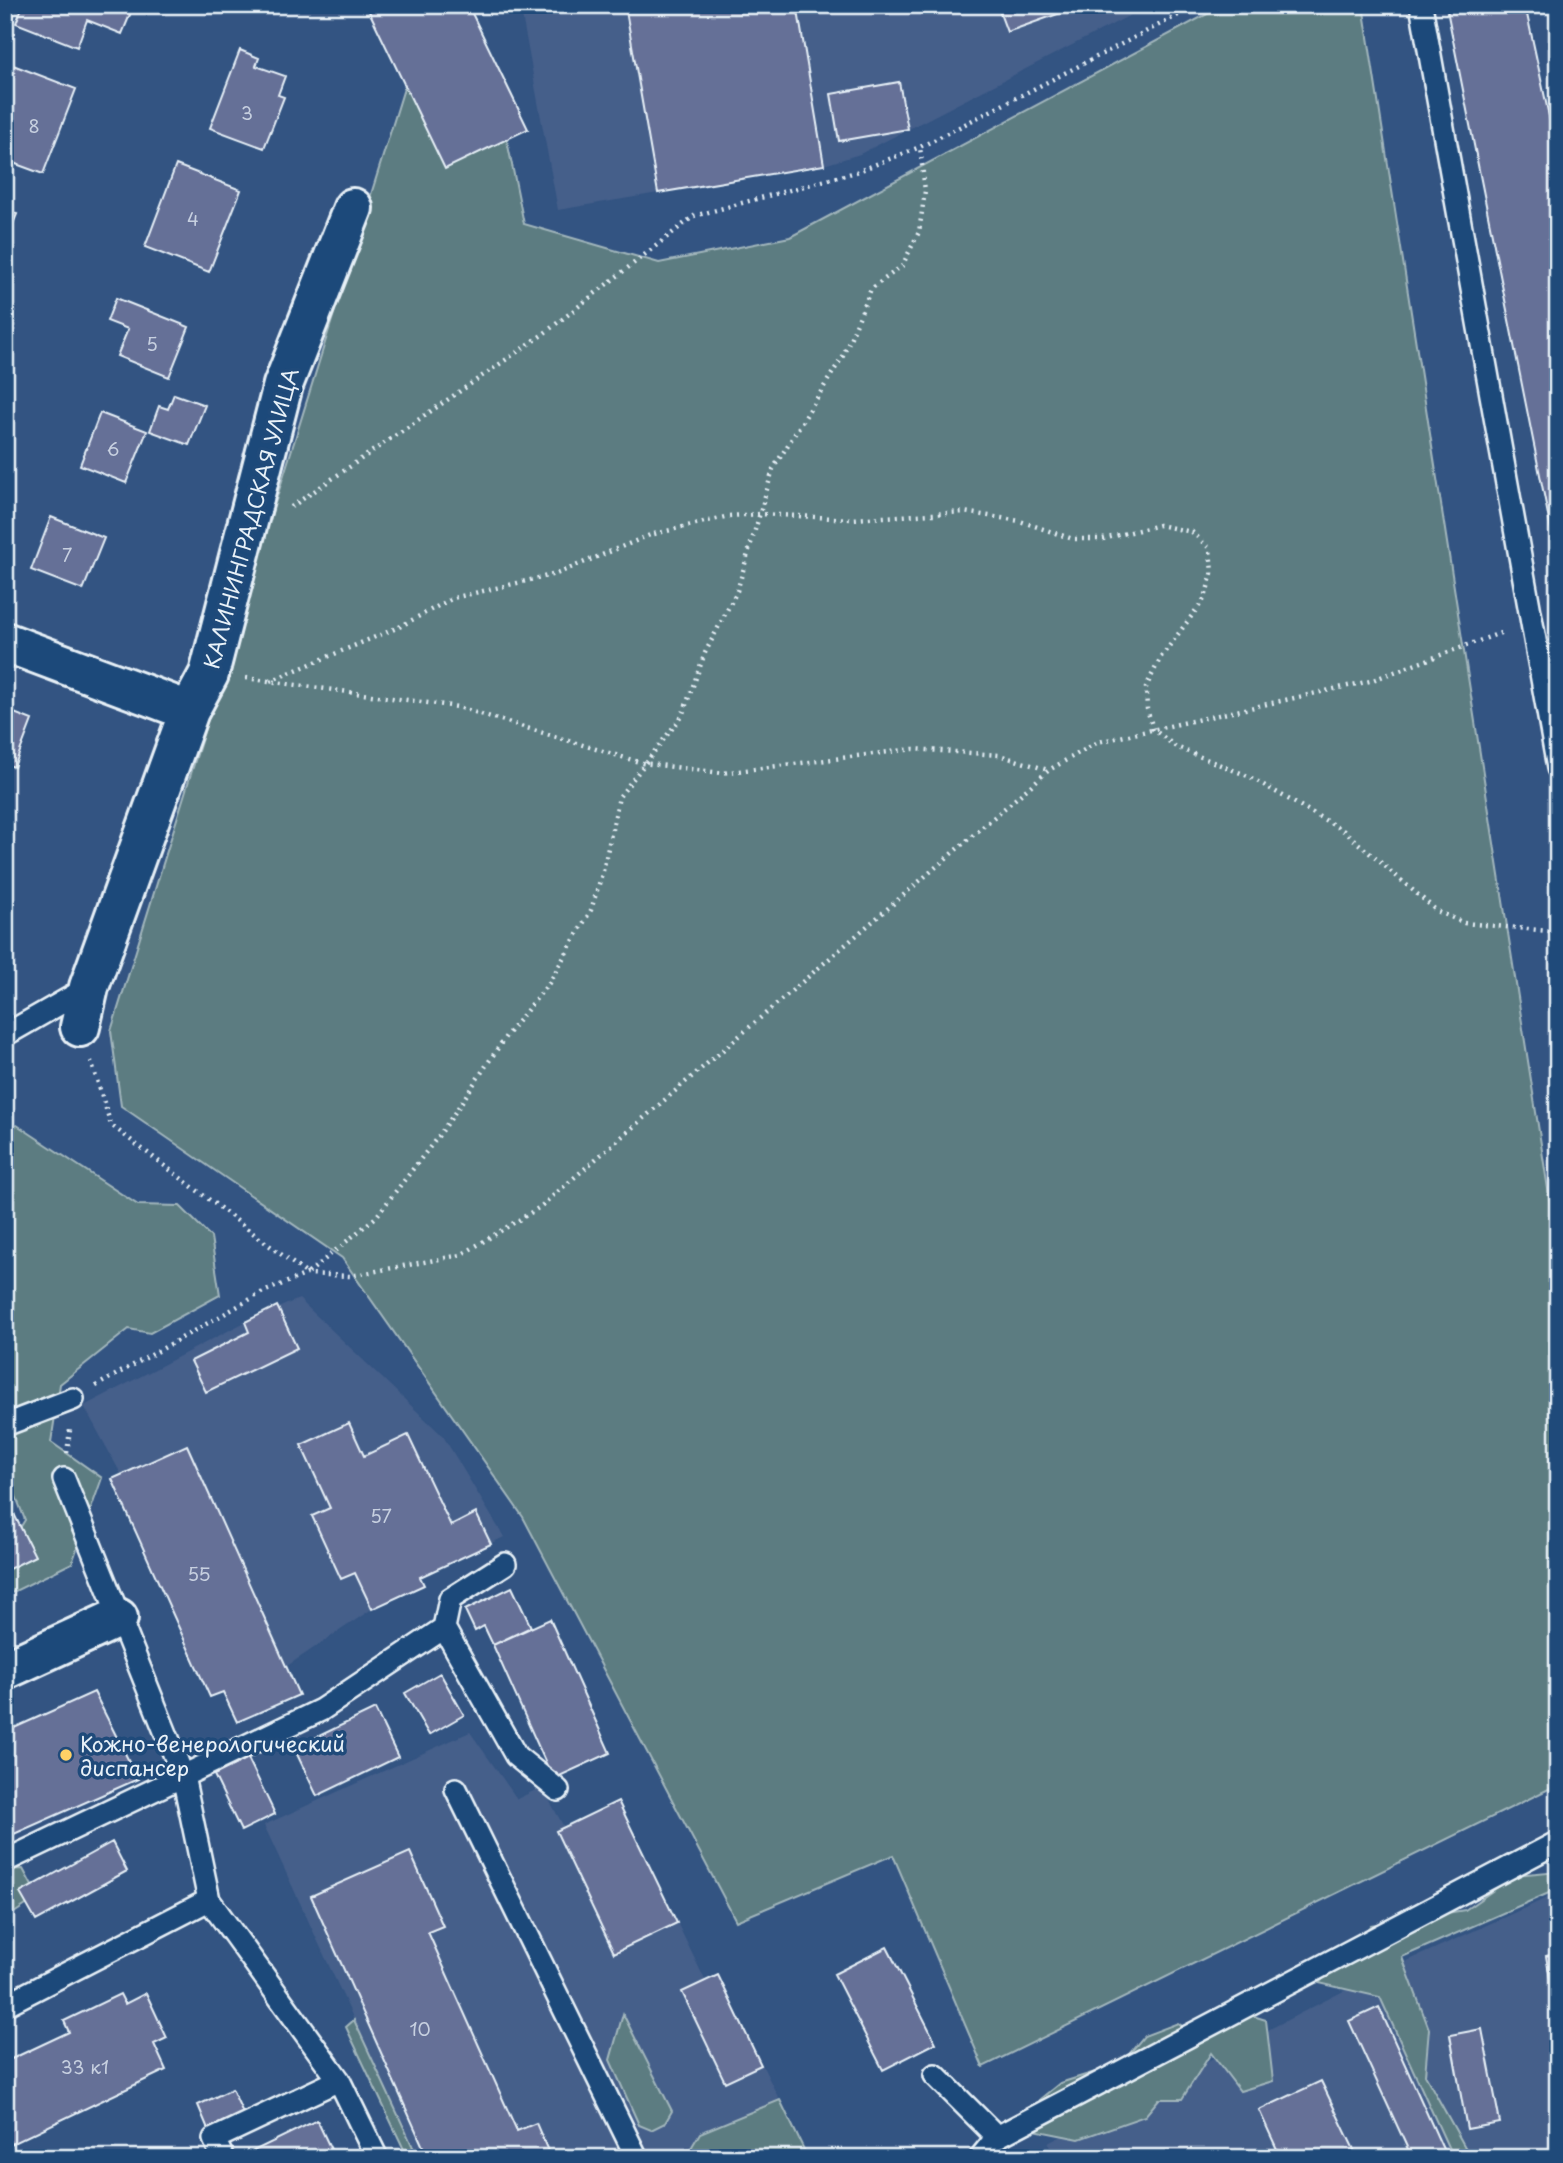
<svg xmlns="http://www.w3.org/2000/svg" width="1563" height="2163" font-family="'Playpen Sans',sans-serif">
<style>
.built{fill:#455f8a}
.green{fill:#5b7c81;stroke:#a2b6bc;stroke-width:2}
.building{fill:#656f97;stroke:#e8f1f8;stroke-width:2}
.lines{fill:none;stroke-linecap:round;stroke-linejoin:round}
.service-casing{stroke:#e8f1f8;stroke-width:26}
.minor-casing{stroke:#e8f1f8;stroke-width:44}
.path{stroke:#e8f1f8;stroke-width:4.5;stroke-dasharray:2 5;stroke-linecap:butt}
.service{stroke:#1f4a7a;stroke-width:21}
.minor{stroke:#1f4a7a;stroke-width:38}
.poi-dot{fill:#ffd166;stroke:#1f4a7a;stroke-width:2.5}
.labels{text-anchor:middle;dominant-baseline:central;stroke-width:7;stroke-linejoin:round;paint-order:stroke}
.number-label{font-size:18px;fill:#c7d0e0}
.street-label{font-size:21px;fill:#e8f1f8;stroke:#1f4a7a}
.poi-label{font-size:21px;fill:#e8f1f8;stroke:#1f4a7a;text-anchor:start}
</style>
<rect width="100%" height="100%" fill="#335482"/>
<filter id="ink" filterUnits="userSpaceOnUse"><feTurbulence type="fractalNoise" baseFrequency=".0143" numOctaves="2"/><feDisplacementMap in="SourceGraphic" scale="14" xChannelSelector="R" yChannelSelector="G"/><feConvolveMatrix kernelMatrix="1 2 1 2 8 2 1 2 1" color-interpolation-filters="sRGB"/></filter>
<g filter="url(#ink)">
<path class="built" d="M520,5h630l-290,149 -36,11 -266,45z
M299,1299l144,137 61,101 -84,40 4,8 -52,24 -85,57 12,29 -62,27 -14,-30 -13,5 -98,-218 9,-5 -37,-68 161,-84z
M470,1732l47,67 25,-12 22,40 54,-26 87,179 13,-5 90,183h-390l-154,-333z
M1558,1893v265h-503l-7,-15 317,-163z"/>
<path class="green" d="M1224,5h139l195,1248v519l-5,15 -570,280 -90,-212 -157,66 -213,-404 -181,-259 -221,-152 -10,-75 299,-962 86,17 28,138 135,39 131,-26z
M17,1125l121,80 42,1 31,31 9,58 -70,38 -21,-4 -69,55 -9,58 51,36 -30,85 -67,33v-44l20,-32 -20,-52v-340z
M23,1869l15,28 -33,22v-49z
M1558,1871v18l-156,68 27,72 -4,46 46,83h-18l-73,-161 -61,-14 52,-58 94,-15 50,-35z
M1227,2008l39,12 7,61 -33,10 -29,-38 -29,46h-23l-14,17 -66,23 -45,-9 6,-31 20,-16 61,-19 23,-28 34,-13 24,17z
M623,2014l49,97 -7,12 -14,7 -12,-5 -29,-65z
M354,2020l64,138h-10l-62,-131z
M780,2100l28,58h-123l15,-25z"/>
<path class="building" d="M23,5h111l-12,29 -35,-14 -10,27 -61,-24z
M366,5h102l60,124 -83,40z
M625,5h172l27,160 -166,28z
M997,5h77l1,3 -68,24z
M1446,5h79l33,153v407z
M240,50l19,8 -3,8 29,10 -7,19 6,2 -20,51 -54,-20z
M5,62l71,27 -33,85 -38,-14z
M899,82l9,47 -69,12 -8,-47z
M176,165l65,25 -32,82 -64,-25z
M5,210l12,4 -12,29z
M116,298l73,29 -20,50 -52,-21 11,-27 -21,-8z
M174,394l31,11 -16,40 -39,-14 9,-25 9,3z
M100,413l47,18 -21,52 -46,-18z
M51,517l53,21 -21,52 -52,-20z
M5,698l8,3 -4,10 23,9 -18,47 -9,-3z
M277,1306l20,42 -91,44 -15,-31 58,-29 -4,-10z
M349,1423l15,33 44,-21 43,91 25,-13 15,31 -71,33 4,8 -52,24 -17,-36 -14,6 -29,-63 18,-8 -29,-63z
M187,1445l112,250 -62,27 -14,-30 -13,5 -98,-218z
M5,1496l30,60 -30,15z
M512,1587l19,40 -38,18 -9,-19 -9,5 -10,-21z
M550,1619l60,134 -57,26 -60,-134z
M440,1673l24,42 -35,20 -24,-42z
M94,1692l44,87 -133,59v-106z
M375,1709l23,48 -81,39 -23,-48z
M248,1758l27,56 -34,17 -27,-56z
M618,1801l59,122 -63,30 -58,-122z
M112,1842l15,29 -91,50 -16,-28z
M410,1852l33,74 -15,6 89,199 19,-8 15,35h-123l-117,-262z
M887,1947l49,96 -53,27 -49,-96z
M1558,1953v70l-12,-67z
M718,1975l43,90 -36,17 -43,-90z
M146,1993l21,45 -13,6 12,26 -161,77v-85l64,-30 -5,-11 56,-27 5,10z
M1379,2007l68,151h-35l-63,-137z
M1482,2029l18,94 -33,6 -17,-94z
M1321,2081l37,77h-77l-22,-48z
M232,2089l11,24 -35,16 -10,-24z
M317,2120l18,38 -94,-1z"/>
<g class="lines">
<g class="service-casing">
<path id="service" d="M1421,5l137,763
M5,1035l84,-48
M5,1425l68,-26
M444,1628l6,-29 55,-35
M456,1789l181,369
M5,1861l178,-85 -119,-297
M5,2005l204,-105
M935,2075l62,62
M339,2080l-130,-180 -26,-124 138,-66 123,-82 72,128 42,34
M223,2158l-9,-19 125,-59 38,78
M980,2158l17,-21 561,-295"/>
</g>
<g class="minor-casing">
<path id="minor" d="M5,642l184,69
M80,1027l9,-40 100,-276 20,-37 74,-289 70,-177
M5,1670l113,-52"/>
</g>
<path class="path" d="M291,507l251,-172 152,-119 162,-44 64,-25 278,-142
M246,678l212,29 184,56 80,10 191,-24 86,6 49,15
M270,681l129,-54 54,-29 103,-24 94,-39 79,-19 31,-2 92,5 112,-7 56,9 53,18h30l56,-14 33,7 18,17 2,24 -7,25 -44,59 -15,30 1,22 6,20 23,18 72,29 96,55 93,80 27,12 85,8 9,-3
M91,1061l20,64 196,149 69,-57 67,-87 63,-94 43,-53 42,-73 12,-39 16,-74 63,-81 23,-63 32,-62 36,-122 70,-113 28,-67 31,-23 17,-34 6,-41 -5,-44
M96,1386l167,-94 44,-18 43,2 111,-21 79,-48 509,-437 49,-28 272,-61 133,-49
M67,1453l3,-23"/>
<use href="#service" class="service"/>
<use href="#minor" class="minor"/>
</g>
</g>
<circle class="poi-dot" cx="66" cy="1755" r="7"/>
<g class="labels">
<g class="number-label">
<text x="247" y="112">3</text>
<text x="34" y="125">8</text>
<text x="193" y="218">4</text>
<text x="152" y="343">5</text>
<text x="113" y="448">6</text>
<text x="67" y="554">7</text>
<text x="381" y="1515">57</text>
<text x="199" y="1573">55</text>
<text x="420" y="2028">10</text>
<text x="85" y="2066">33 к1</text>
</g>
<g class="street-label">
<text transform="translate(250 518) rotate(-75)">КАЛИНИНГРАДСКАЯ УЛИЦА</text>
</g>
<g class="poi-label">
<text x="80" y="1743">Кожно-венерологический<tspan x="80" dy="24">диспансер</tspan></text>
</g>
</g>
<rect width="1563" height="2163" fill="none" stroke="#1f4a7a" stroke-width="28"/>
<rect x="14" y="14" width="1535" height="2135" fill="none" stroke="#e8f1f8" stroke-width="2.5" filter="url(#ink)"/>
</svg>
